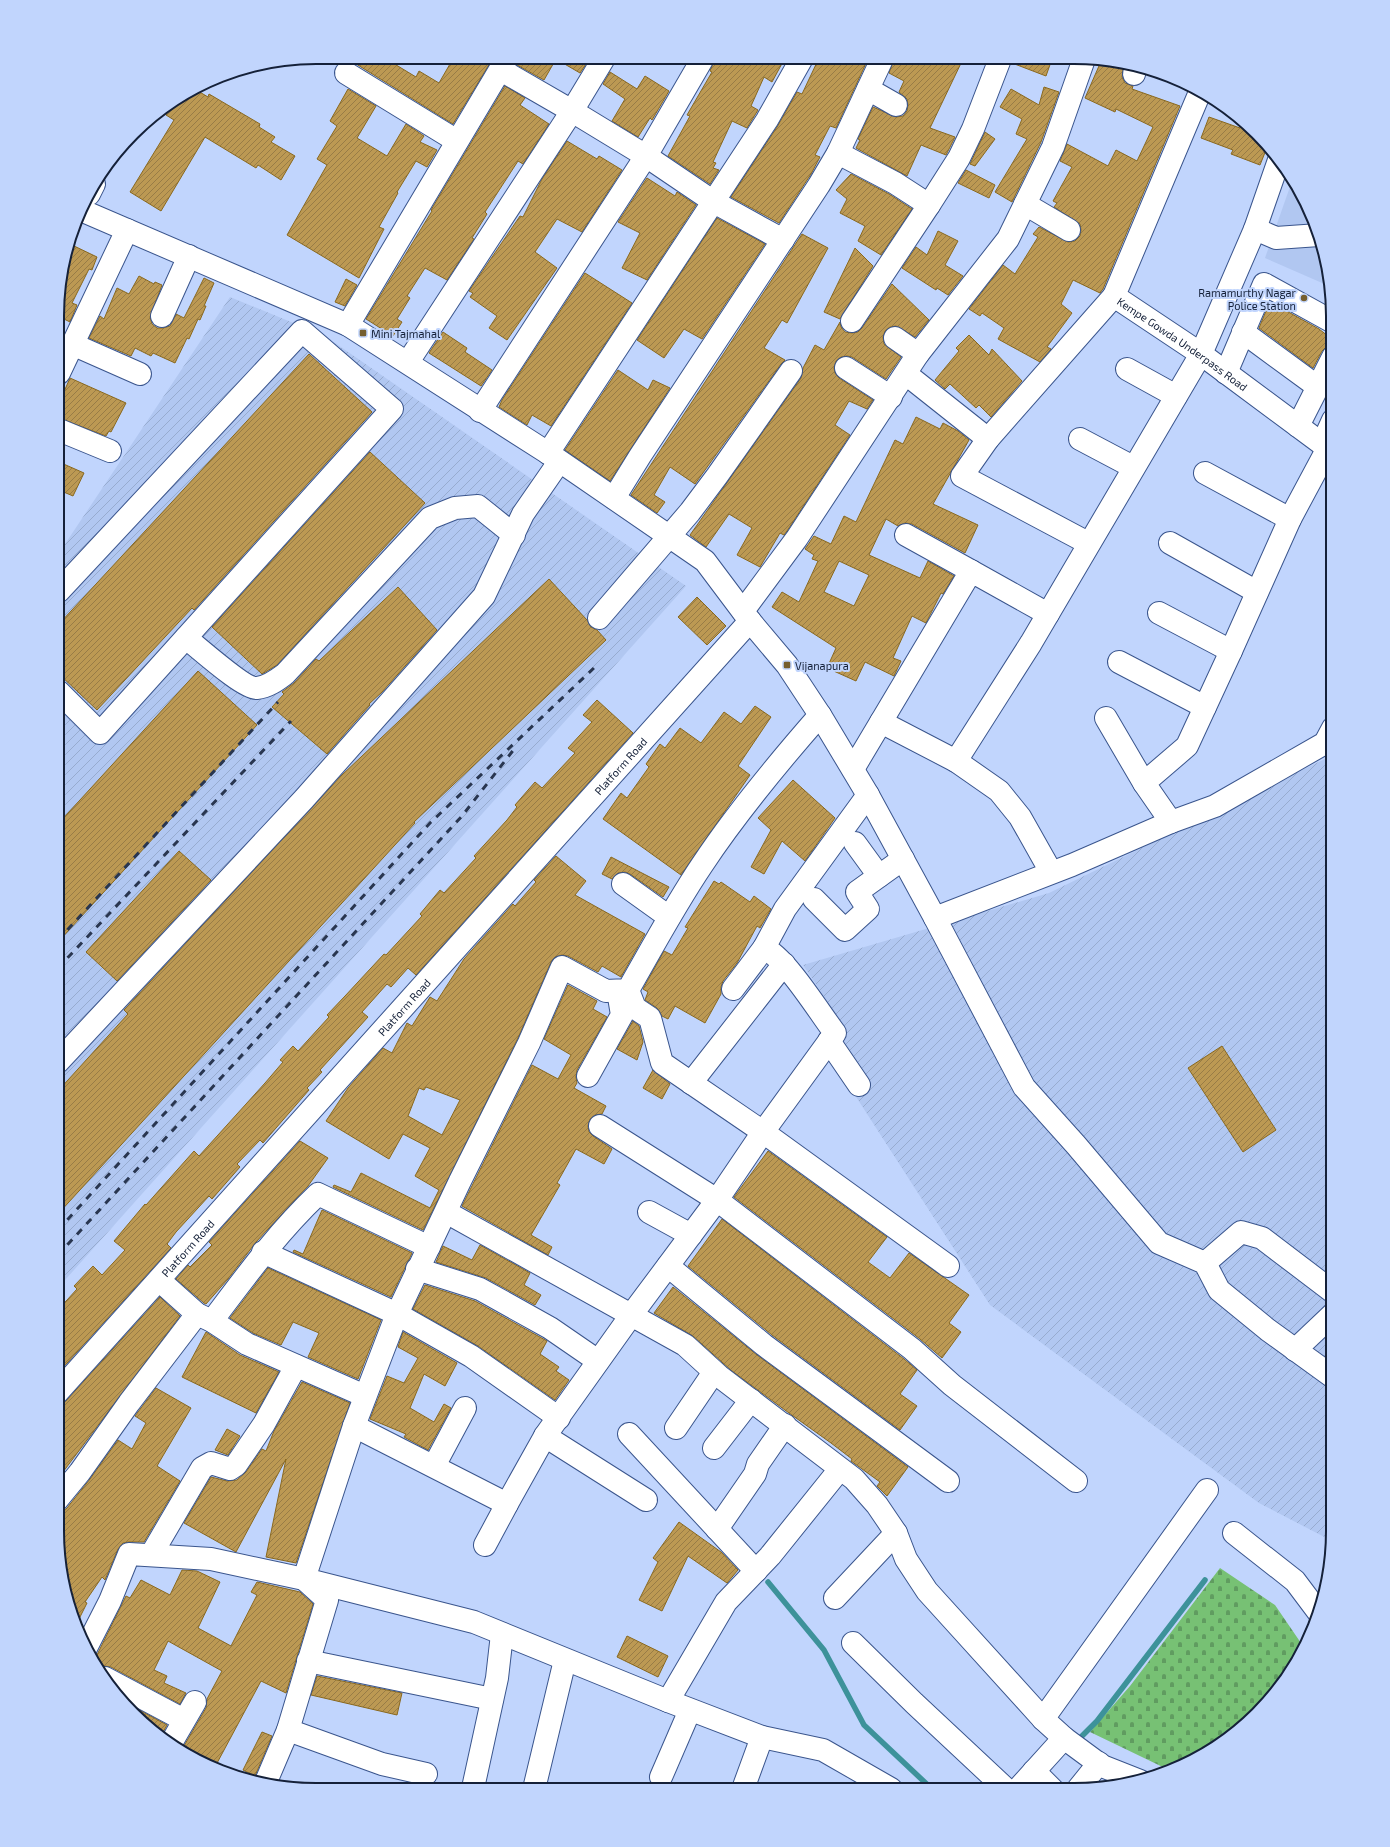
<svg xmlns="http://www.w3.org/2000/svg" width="1390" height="1847" font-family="'Exo 2',sans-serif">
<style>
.built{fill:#b1c7f1}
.industrial{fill:url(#industrial-furrows)}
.cemetery{fill:url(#cemetery-stones)}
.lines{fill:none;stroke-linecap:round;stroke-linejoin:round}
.stream{stroke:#3d929a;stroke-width:5.5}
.building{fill:url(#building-hatch);stroke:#89681e;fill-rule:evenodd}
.minor-casing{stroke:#3a558d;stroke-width:24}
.minor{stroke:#fff;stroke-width:22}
.rail{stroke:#293650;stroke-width:3;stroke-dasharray:7 7;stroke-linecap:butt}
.poi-dot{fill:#765f2f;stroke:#c1d5fd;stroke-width:1.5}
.labels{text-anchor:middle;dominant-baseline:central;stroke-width:4;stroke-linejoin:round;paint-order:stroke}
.poi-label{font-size:11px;fill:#152139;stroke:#c1d5fd;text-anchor:start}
.street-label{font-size:11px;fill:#152139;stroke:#c1d5fd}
.rim{fill:none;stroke:#152139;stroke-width:2}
</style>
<defs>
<pattern id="industrial-furrows" width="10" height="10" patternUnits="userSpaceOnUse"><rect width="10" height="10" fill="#b1c7f1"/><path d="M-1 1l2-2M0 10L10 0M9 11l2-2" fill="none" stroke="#97abcf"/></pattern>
<pattern id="cemetery-stones" width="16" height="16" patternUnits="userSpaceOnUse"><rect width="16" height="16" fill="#77c174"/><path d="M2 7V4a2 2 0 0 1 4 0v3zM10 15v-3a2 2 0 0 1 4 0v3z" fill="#609c60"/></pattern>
<pattern id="building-hatch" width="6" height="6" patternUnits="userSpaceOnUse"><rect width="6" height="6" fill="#bc9953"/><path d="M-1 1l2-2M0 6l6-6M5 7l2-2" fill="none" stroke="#987c46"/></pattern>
</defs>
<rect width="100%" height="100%" fill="#c1d5fd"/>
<path class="built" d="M1292,181l14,20 18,48 5,37 -64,-28z"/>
<path class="industrial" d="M230,297l95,39 361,250 -629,703 2,-736z
M1333,755l-1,786 -73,-38 -269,-198 -157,-244 12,-33 -42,-63 246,-72z"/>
<path class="cemetery" d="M1220,1568l55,37 28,41 -14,29 -44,50 -56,38 -20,7 -79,-38 40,-46z"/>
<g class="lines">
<path class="stream" d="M768,1582l56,68 40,75 69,65
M1076,1742l21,-21 108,-141"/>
</g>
<path class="building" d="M339,57h44l33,20 3,-6 20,12 15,-26 39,1 -40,66 -100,-62z
M519,58h71l-10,15 -24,-14 -12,21 -27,-15z
M715,58h70l-13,24 -8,-5 -13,29 7,4 -11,18 -15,-7 -19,41 3,1 -3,5 6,2 -9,14 -42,-28 22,-40 -3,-1 25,-43 -2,-1z
M819,58l49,1 -32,69 -6,-2 -15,29 5,2 -9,17 -32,49 -48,-26 46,-70 20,-35 5,2z
M894,59h69l-33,69 25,9 -9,18 -25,-10 -14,31 -51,-28 4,-8 -2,-1 15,-32 23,10 7,-1 4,-5 1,-6 -1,-6 -8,-7 5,-11 -15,-8z
M1012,59h40l-6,17 -34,-13z
M1102,59l22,5 -2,13 3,6 8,3 -1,3 48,17 -77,183 -3,4 -27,-13 -12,24 11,9 -25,34 4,2 -11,13 -42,-23 6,-11 -22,-15 -2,3 -11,-7 34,-44 12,9 23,-37 -5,-3 6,-7 29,15 7,-1 5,-5 1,-6 -1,-6 -26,-17 3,-4 -4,-2 19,-34 -12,-6 7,-17 41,22 8,-16 21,11 16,-34 -37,-18 -1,3 -30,-14z
M610,72l27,17 8,-13 24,15 -17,29 -2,-2 -12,19 -26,-16 13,-22 -22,-15z
M505,86l20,12 -5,7 29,19 -26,40 -5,-3 -33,51 2,2 -15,24 2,1 -27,41 -22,-12 -18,28 3,2 -13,21 5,3 -9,14 -27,-17 66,-108 -1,-1z
M1044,87l15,5 -18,50 -29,60 -17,-10 32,-53 -11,-5 6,-15 -22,-12 11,-18 28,16z
M348,89l28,17 -19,32 30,18 19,-32 18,12 -4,6 17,8 -10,17 -11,-6 -19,31 1,1 -19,34 5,2 -25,49 -72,-43 40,-70 -10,-6 20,-33 -7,-5z
M198,91l10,6 1,-3 51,30 -1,3 16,10 -4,5 24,14 -14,24 -23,-15 -2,3 -51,-31 -44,74 -31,-19 44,-72 -8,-5 5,-8z
M1209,117l31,11 3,-7 25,24 -8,20 -29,-11 2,-4 -32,-12z
M985,132l10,7 -20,27 -5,-2z
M567,141l30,18 2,-3 23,14 -40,62 -25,-13 -22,33 22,16 -50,72 -18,-12 8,-12 -27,-19 3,-4 -4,-2 51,-75 3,1 19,-38z
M966,170l29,15 -6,13 -31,-15z
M851,174l38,20 23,15 -31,46 -23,-14 7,-15 -25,-13 7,-14 -11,-9z
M647,178l28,18 2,-4 19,13 -49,75 -25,-12 18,-35 -22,-11z
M717,218l48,26 -63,95 -18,-10 -20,29 -27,-18z
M938,231l20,10 -13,24 18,11 -15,19 -11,-7 -1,2 -34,-22 14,-21 11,8z
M802,234l26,14 -41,75 -5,-3 -18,28 21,12 -4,4 -86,120 -25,-17 -16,28 11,7 -8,11 -26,-18z
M72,245l25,12 -5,13 -3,-1 -17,34 5,2 -7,17 -6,-3 -5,10v-47z
M855,248l18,18 -33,53 -16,-7z
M585,273l47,30 -81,123 -19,-11 -5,10 -28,-18 3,-7z
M139,276l15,8 1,-2 7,3 -12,32 2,7 5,4h6l7,-2 6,-12 8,4 20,-40 10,5 -10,23h2l-6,14 -2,-1 -9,20 -2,-1 -12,25 -22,-10 -2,3 -16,-8 -4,8 -42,-18 11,-22 4,3 13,-31 12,6z
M346,279l11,6 -12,21 -10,-4z
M892,284l37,36 -14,17 -19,-11 -6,1 -5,4 -2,6 1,7 17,13 -15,22 -34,-22 -5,-1 -6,1 -5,4 -2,7 1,5 4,5 34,22 -6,9 -18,-8 -14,24 15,10 -63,96 -3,4 -4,-2 -20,34 -23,-12 15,-27 -23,-14 -23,33 -16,-12 111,-157 2,-10 12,-23 9,5 16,-28 1,5 4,5 7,1 6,-1 4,-4z
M1272,303l47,26 14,11 -1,5 -6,2 -4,4 -9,17 -54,-40 7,-17z
M443,332l24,16 -2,4 27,18 -11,16 -52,-33z
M969,335l20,20 3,-6 30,32 -31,36 -12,-12 -3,3 -26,-24 -5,5 -10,-9 24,-29 -3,-3z
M309,354l63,58 -178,198 -2,-2 -95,102 -38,-36v-50z
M618,370l30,20 5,-10 17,8 -60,93 -45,-31z
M70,378l56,25 -15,29 -2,-1 -3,5 -47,-18v-15z
M916,417l24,12 3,-6 15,8 11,9 -36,64 45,21 -13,28 -53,-29 -7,-1 -7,3 -12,-7 -17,36 51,23 8,-17 26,15 -11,18 -2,-1 -15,30 -14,-7 -19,42 8,3 -7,15 -29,-14 -9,19 -29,-13 9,-20 -64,-41 10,-15 17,10 19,-41 -6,-2 2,-4 -9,-6 9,-13 17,8 13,-28 12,6 39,-82 8,4zM839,561l30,14 -15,31 -30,-14z
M370,452l55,51 -148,162 -15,9 -50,-47z
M59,462l25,11 -11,23 -14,-6z
M549,579l38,41 4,7 6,3 9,10 -192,182 1,1 -357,391v-123l70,-77 -4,-4 218,-235z
M398,587l39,43 -55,62 -13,12 1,1 -43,49 -55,-47 12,-13 -2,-2 12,-9 22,-24 3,2z
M697,597l29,29 -19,19 -29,-28z
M198,671l59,54 -199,217v-118z
M597,700l36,33 -217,242 -8,-7 -17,19 -4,-3 -25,28 6,5 -48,53 2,2 -15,16 2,2 -46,53 -3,-3 -23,24 3,3 -28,32 -3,-3 -33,36 -9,12 4,4 -113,125 -1,-62 20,-22 -3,-3 19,-20 9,9 23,-25 -11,-9 31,-37 1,1 48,-54 5,5 66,-73 18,-21 -3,-2 13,-14 5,5 31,-34 -2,-2 18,-19 39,-42 2,1 36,-39 -2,-2 20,-24 4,3 32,-35 -2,-2 33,-36 10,-13 -2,-2 20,-23 7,6 33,-35 -7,-5 24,-26 -9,-7z
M755,706l16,11 -33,49 12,9 -69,100 -78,-56 18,-26 6,5 22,-31 -3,-3 14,-20 5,4 15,-20 21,15 23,-31 17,12z
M793,780l42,38 -30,43 -23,-20 -18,33 -13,-7 20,-37 -13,-12z
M179,851l32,29 -94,101 -31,-29z
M556,856l30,25 -11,14 70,39 -24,43 -19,-11 -4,6 -30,-16 -6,-1 -7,2 -4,5 -33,76 -95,192 -90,-43 1,-2 17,7 10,-19 69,35 9,-18 -24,-14 15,-28 -27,-14 -14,25 -63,-38 22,-33 35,-40 9,5 15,-30 5,3 18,-29 7,4 27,-42 49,-55 2,2 21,-24 -2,-2zM426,1087l34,13 -18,35 -34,-19 11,-28 5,2z
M611,857l58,30 -6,10 -33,-23 -5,-2 -7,1 -6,6 -10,-5z
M714,881l5,3 2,-2 29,20 4,-6 17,13 -11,19 -3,-2 -20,37 -14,18 -2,6v7l-16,29 -30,-17 -7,13 -6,-3 -5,-8 -12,-8 3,-8 -5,-3 21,-38 8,4 16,-27 -3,-1z
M568,985l29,16 -4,8 14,8 -30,53 -1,7 1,6 -3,5 32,18 -4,8 -7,1 -5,4 -2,7 1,6 4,4 19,13 -8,15 -28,-15 -19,34 3,2 -29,50 21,12 -4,8 -86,-49 70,-141 26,14 13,-24 -27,-16z
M633,1021l6,5 4,16 -6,18 -20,-11z
M1222,1046l54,84 -33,22 -55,-84z
M653,1070l17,14 -8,15 -19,-11z
M300,1141l28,17 -20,28 -52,56 -28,37 -22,25 -2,-1 -28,-24 12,-14 2,2 22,-22 -3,-3z
M768,1151l119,86 -19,25 22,16 19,-25 60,42 -20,28 12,9 -19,26 -22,-19 -186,-142z
M322,1210l90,43 -21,44 -98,-45 1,-2 9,4z
M722,1219l182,140 13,11 -17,24 17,12 -17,24 -128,-95 -84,-69z
M480,1245l50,28 -6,12 17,10 -6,10 -49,-27 -50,-16 7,-16 29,14z
M268,1268l113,52 -23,59 -50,-22 11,-24 -26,-11 -12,23 -28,-12 -23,-15z
M425,1285l50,16 72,40 -7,13 19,13 -3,4 13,9 -14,20 -77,-54 -65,-37z
M673,1287l84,68 151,112 -21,29 -10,-10 3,-4 -29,-21 1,-2 -21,-16 -42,-30 -57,-42 -39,-35 -39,-23z
M160,1297l20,19 -123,164v-75l9,-4z
M206,1332l34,23 39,17 -23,41 -74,-36z
M403,1332l54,31 -12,23 -21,-12 -14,34 24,14 10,-18 7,4 -23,42 -24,-13 2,-3 -36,-15 17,-43 17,7 14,-25 -20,-11z
M302,1382l48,21 -54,160 -30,-6 20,-98 -50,93 -52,-29 27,-46 16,4 10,-1 9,-8 16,-23 4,2 8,-20z
M156,1388l35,20 -34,58 23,15 -36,61h-15l-6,1 -5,6 -13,31 -3,-3 -17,25 2,1 -11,22 -10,-27 -9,-67v-19h5l5,-4 23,-29 28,-39 14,9 14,-26 -11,-7z
M227,1429l13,7 -12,19 -13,-5z
M679,1522l42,30 17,18 -11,13 -39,-27 -26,55 -23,-11 19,-38 -5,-4z
M182,1570l15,1 23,11 -22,46 33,18 26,-51 -6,-3 6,-10 43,10 13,12 -27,89 -25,-12 -45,84 -8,-4 -1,2 -26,-12 25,-43 1,-9 15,-28 -54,-30 -14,29 13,6 -3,7 22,10 -6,11 -69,-37 -7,-1 -6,1 -4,-6 32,-65 4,2 11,-18 29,15z
M627,1636l41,20 -10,21 -41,-20z
M317,1676l85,17 -5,22 -86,-20z
M121,1700l46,25 -6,11 -39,-34z
M262,1732l10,4 -17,40 -12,-6z"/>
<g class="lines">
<g class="minor-casing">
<g id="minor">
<path d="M501,70l71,41 74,45 68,46 69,38"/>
<path d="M346,73l111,68"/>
<path d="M1134,74l2,-7"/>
<path d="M868,89l28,16"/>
<path id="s1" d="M1200,92l-86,204 87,58 132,98"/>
<path d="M838,153l57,30 34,22 -77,116"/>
<path d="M89,194l5,-10"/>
<path d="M1025,204l44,26"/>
<path d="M929,205l30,-47 14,-29 27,-70"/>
<path d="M83,211l265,114 200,128 157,108 45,60 37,44 33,50 48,80 67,123 137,-53 99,-43 44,-16 110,-63 8,-15"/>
<path d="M1255,229l21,9 43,-3"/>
<path d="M162,316l27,-60"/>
<path d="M348,325l159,-267"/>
<path d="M1243,332l75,55"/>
<path d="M895,338l23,16"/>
<path d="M72,344l68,30"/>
<path d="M408,362l164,-251 32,-53"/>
<path d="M846,368l45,29"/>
<path d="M1127,369l49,27"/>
<path d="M59,373l68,-143"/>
<path d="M1226,373l38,-89 69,38"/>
<path d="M906,374l82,65"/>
<path d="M480,411l166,-255 57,-98"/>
<path d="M1298,426l35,-69"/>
<path d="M59,430l51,21"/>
<path d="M1080,439l53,28"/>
<path d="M1322,444l11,-24"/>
<path d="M548,453l219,-333 35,-62"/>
<path d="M1205,473l85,46"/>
<path d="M614,498l26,-42 179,-271 19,-32 44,-94"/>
<path d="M906,535l65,36"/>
<path d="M1088,543l-126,-67 26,-37 126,-143"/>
<path d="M1170,543l87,49"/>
<path d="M743,611l54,-73 121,-184 90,-115 45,-92 31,-88"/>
<path d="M1159,613l72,38"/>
<path d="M599,618l91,-106 27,-36 74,-105"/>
<path d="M186,638c13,10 58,51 71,50 11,-1 20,-8 28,-14l145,-156 25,-10 23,-2 36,29"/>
<path d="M1119,662l86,45"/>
<path d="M59,692l41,41 292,-324 -90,-78 -243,260"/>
<path d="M1106,718l38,65"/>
<path d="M881,722l75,39 43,30 21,26 31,55"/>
<path d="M956,761l75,-118 170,-289 54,-125 24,-69"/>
<path d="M853,769l118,-198 77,43"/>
<path d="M1171,822l-27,-39 43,-37 44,-95 59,-132 38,-71"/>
<path d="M855,843l24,33"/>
<path d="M623,884l46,33"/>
<path d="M814,899l31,31 23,-21 -11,-17 46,-33"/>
<path d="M935,918l89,169 52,58 83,98 46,20 14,27 49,40 65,47"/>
<path d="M733,989l31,-41"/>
<path d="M628,990l7,18 15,10 12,45 101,69 185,134"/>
<path d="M829,1041l30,44"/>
<path d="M58,1062l246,-263 180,-203 39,-82 36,-52"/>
<path d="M588,1076l34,-61 -4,-24"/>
<path d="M691,1083l93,-119"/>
<path d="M600,1126l117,74 195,149 40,36 124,96"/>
<path d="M446,1212l239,133 34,31 135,103 23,26 19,28 10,26 21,32 116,128 21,19 38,28 38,15"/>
<path d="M649,1212l42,23"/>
<path d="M263,1252l134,62 74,42 88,62"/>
<path d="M1205,1263l36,-31 21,6 71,54"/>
<path d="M668,1266l96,79 184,136"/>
<path d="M417,1269l63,20 70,39 48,33"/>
<path d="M159,1280l38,34 15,7 35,23 118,52"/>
<path d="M212,1321c34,-45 65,-88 106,-127l111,53"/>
<path d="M1295,1350l38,-36"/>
<path id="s2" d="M57,1393l693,-772"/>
<path d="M354,1426l153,78 -22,41"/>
<path d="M676,1428l38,-56"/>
<path d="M629,1434l127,137"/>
<path d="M545,1436l101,64"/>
<path d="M714,1448l37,-48"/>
<path d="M434,1466l31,-58"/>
<path d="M57,1500l23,-28 49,-69 68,-89"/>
<path d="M507,1504l38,-68 87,-122 85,-114 46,-68 72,-99c-16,-21 -49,-75 -71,-85l21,-39 83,-114"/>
<path d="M717,1529l38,-55 3,-10 27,-39"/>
<path d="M1234,1533l61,48 24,32"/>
<path d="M151,1555l51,-87 9,-5 19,6 6,-4 28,-41 32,-58"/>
<path d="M835,1598l61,-65"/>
<path d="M853,1643l61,60 93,87"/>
<path d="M86,1648l24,-47 19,-47 82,5 93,20 170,43 194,79 94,36 61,13 68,39"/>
<path d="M308,1661l184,38"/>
<path d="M105,1678l79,42"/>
<path d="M668,1701l58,-99 44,-46 70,-87"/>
<path d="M1043,1719l164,-229"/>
<path d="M288,1730l94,34 44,10"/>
<path d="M170,1745l25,-43"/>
<path d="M1034,1771l19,19"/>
<path d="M661,1777l29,-67"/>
<path d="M265,1784l23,-54 39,-130 -23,-21 50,-153 43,-112 63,-133 69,-138 33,-76 44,24 22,-1c24,-42 47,-85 74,-125 35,-53 76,-102 118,-150"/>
<path d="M473,1788l24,-110 5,-44"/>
<path d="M534,1789l31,-129"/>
<path d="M743,1789l19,-52"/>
<path d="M1078,1789l21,-26"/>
<path d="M1017,1790l47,-52"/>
</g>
</g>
<use href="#minor" class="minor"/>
<path class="rail" d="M58,940l220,-238
M58,968l233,-247
M58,1230l372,-407 166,-157
M58,1255l404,-439 53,-68"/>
</g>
<g class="poi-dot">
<circle cx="1304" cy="298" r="4"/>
<rect x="359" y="329" width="8" height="8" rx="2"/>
<rect x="783" y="661" width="8" height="8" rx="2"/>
</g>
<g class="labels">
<g class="poi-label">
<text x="1296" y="292" text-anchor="end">Ramamurthy Nagar<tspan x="1296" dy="13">Police Station</tspan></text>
<text x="371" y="333">Mini Tajmahal</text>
<text x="795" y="665">Vijanapura</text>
</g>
<g class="street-label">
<text stroke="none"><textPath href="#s1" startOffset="305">Kempe Gowda Underpass Road</textPath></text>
<text stroke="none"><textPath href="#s2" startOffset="843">Platform Road</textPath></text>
<text stroke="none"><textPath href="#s2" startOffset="519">Platform Road</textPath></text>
<text stroke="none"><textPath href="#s2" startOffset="195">Platform Road</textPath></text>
</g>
</g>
<path d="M0 0H1390V1847H0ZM316 64H1074A252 252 0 0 1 1326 316V1531A252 252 0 0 1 1074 1783H316A252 252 0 0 1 64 1531V316A252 252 0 0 1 316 64Z" fill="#c1d5fd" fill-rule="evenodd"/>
<path class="rim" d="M316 64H1074A252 252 0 0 1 1326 316V1531A252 252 0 0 1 1074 1783H316A252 252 0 0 1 64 1531V316A252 252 0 0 1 316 64Z"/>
</svg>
